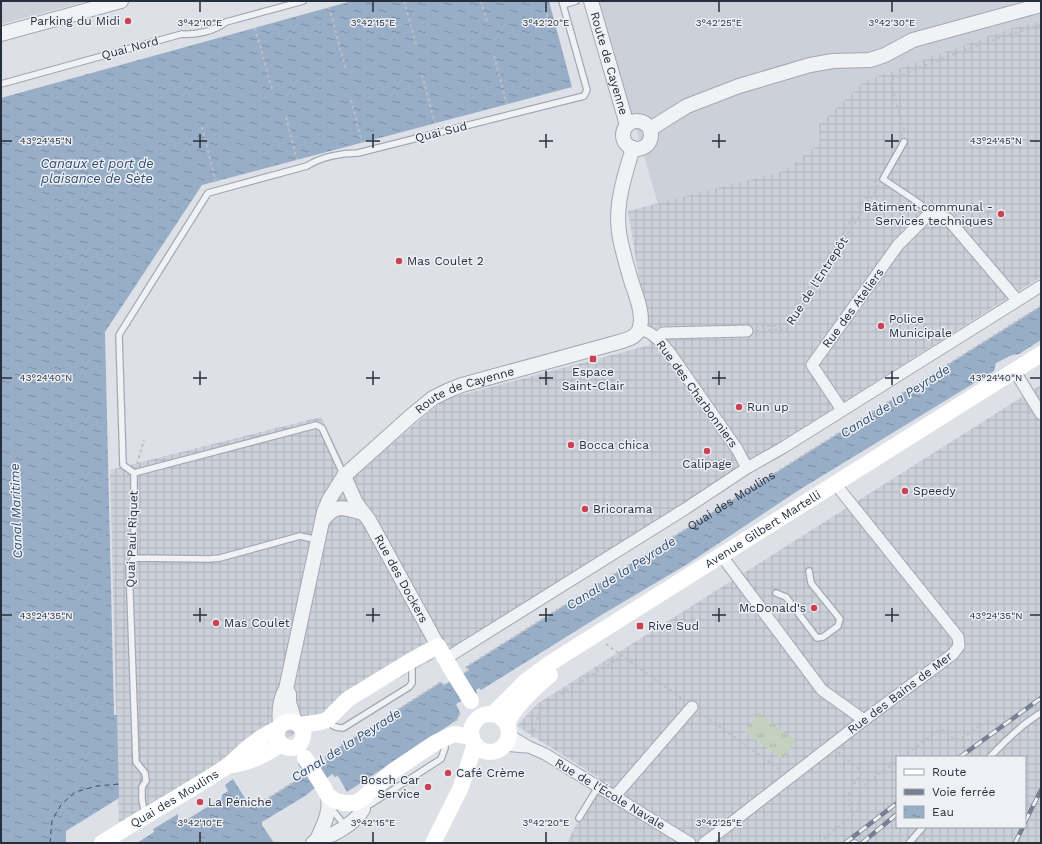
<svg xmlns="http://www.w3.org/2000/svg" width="1042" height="844" font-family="'Work Sans',sans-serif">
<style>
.built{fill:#cbd0d9}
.industrial{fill:url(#industrial-grid);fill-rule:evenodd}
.park{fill:url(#park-tufts)}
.water{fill:url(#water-ripples)}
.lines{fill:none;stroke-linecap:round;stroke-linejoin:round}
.ferry{stroke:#324d70;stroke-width:1;stroke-dasharray:5 4;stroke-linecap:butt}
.service-casing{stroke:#a3a8b1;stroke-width:8}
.minor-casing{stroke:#a3a8b1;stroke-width:13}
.tertiary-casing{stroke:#a3a8b1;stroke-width:16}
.path{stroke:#bcbfc5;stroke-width:2;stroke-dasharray:3 3;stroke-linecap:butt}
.service{stroke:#f0f2f5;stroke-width:5.5}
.minor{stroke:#f0f2f5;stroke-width:11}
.tertiary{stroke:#f0f2f5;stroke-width:14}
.secondary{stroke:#fff;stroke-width:16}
.rail-casing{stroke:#778090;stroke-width:4.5}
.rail{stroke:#edf0f5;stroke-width:3;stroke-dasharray:9;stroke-linecap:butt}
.secondary-bridge{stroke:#fff;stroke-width:16}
.ticks{fill:none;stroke:#272f3d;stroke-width:1.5}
.poi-dot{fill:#cc4255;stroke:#edf0f5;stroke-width:1.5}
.labels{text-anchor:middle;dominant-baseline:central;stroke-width:3;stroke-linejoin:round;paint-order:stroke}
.poi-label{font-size:12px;fill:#272f3d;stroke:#edf0f5;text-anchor:start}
.street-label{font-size:12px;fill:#272f3d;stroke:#edf0f5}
.water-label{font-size:13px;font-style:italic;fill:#324d70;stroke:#edf0f5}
.ticks-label{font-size:10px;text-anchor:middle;fill:#272f3d;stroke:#edf0f5;stroke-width:3;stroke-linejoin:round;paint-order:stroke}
</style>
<defs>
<pattern id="industrial-grid" width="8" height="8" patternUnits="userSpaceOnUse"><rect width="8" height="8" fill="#cbd0d9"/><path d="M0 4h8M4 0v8" fill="none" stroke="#aeb3bb"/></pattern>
<pattern id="park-tufts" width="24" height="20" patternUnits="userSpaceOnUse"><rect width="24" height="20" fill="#c3d1be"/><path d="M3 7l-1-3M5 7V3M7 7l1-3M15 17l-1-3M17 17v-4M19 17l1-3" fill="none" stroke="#a8b4a4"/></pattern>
<pattern id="water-ripples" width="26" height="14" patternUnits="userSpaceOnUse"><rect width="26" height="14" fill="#98aec7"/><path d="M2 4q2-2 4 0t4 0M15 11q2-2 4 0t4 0" fill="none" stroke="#7c8ea3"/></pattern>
</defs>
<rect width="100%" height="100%" fill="#dde1e7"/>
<path class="built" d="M1,1h87l-87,23z
M599,1h442v20l-36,9 -140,51 -45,62 -36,28 -126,33z"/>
<path class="industrial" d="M1041,21v256l-588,372 -334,179 -9,-358 211,-53 30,62 94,-80 205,-54 -22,-134 156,-40 36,-28 -1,-18 46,-44 140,-51z
M1041,385v458h-474l32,-65 -82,-52 20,-22zM897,757h128v70h-128z"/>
<path class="park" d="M759,713l37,28 -14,18 -37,-27z"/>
<path class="water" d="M352,1h197l23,86 -370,98 -97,147 9,383h3l2,83 -53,33v12h-65v-745z
M1041,306v34l-22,14 -7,1 -16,8 -2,8 -195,119 -113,75 -83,49 -122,76 -2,-2 -3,2 1,3 -21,11 4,9 -3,7 -110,72 -9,-16 -3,1 -3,-3 -27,22 -43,26v3l12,18h-137l17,-11 -1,-3 25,-15v6l5,2 39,-24v-3l6,-4 -3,-6 8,-6 17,27 4,1 51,-32 -7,-11 13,-8 7,11 9,-6 -2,-5 116,-74 3,3 25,-15 -3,-3z"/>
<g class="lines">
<path class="ferry" d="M50,843l2,-23 9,-15 14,-13 22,-6 22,-2"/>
<g class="service-casing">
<path id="service" d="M563,5l13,-4
M1,84l181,-50c14,1 33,-3 44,-12l77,-21
M904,142l-21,37 36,24 11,10
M134,473l-11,-8 -4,-130 89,-142 99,-27c14,-9 34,-13 51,-13l226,-57 3,-6 -25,-89
M134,473v85l-5,8 7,196 9,11 1,8 -4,6v13l3,15
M134,473l182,-48 6,3 22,48
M134,558l75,1 11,-1 80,-22 18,4
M776,593l10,4 31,41 6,-1 15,-11 2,-7 -29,-36 -2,-12
M328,721c4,6 9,7 15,7l66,-41 3,-4v-21
M990,757c15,-16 32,-33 51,-44
M331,808l14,18
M363,809l78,-50 4,-11v-9
M579,818l19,-31
M854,843h1
M909,843l14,-16"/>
</g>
<g class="minor-casing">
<path id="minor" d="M640,329c14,4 21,13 30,24l67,96 10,19
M658,338l5,-5 84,-2
M1019,378l22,36
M842,410l-30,-45 86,-120 32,-32 18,6 69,81
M727,563l95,127 42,30
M445,659l240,-150 62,-41 37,-21 257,-161
M509,735l20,12 16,7 145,89
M504,745l22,2
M614,797l78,-90
M704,843l22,-16 138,-107 89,-66 6,-8 -1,-9 -117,-146"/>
</g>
<g class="tertiary-casing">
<g id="tertiary">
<path id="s2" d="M591,1l36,124"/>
<path d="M1,34l120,-33"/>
<circle cx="637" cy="135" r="14"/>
<path d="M650,129l37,-23 52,-20 71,-21 23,-4 37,-1 15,-5 28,-15 128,-35"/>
<path id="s3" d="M344,476l12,27 13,17 69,126"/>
<path d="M323,520c13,-17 22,-12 40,-7"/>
<path d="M286,690l3,4v8l6,20"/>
<path id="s4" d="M280,726c-1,-11 -1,-27 6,-37l38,-177 5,-12 15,-24 67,-60 22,-18 14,-7 15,-6 157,-43c9,-3 19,-5 21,-15 4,-15 -6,-36 -10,-50 -4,-15 -9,-30 -11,-45 -4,-28 6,-58 14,-84"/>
<path d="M317,840c6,-14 14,-28 11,-44"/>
<path d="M313,843c6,-4 13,-6 20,-9 12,-6 24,-14 30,-25"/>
</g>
</g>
<g class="path">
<path d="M404,1l12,43"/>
<path d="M481,1l7,24"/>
<path d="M329,7l17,63"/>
<path d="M545,8l6,19 5,-1"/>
<path d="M255,28l17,61"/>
<path d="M494,56l13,48"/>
<path d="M422,75l13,48"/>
<path d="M351,100l11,43"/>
<path d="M286,117l11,43"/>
<path d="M202,127l14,55"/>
<path d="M901,136l3,-6 -14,-50c49,-21 99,-40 151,-55"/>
<path d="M755,326h29l92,-145"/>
<path d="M756,331l31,-2 92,-144"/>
<path d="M137,464l7,-24"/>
<path d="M606,644l79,57"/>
<path id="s1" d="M466,672l3,-2 -3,-3 575,-361"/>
<path d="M699,712l83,59"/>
<path d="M456,721l4,-8"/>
<path d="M532,737l8,-26 13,-12 69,-43"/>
<path d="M838,752l22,18 1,4c-12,15 -16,23 -9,42"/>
<path d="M902,757l36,-26 5,-1 12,10 5,-1 29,-19"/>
<path d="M323,764l4,-3 -2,-5 116,-74 3,3 1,-1"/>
<path d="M254,807l48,-30"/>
<path d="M819,843l33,-27 7,-7 1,-21 37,-27"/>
</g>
<use href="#service" class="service"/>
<use href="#minor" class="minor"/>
<use href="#tertiary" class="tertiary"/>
<g class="secondary">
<path id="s5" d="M493,714l33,-33 26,-19 489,-308"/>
<circle cx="490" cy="733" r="19"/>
<path d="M507,724c7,-17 28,-37 43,-49"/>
<path d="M299,725l22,-3 6,-2 21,-21 64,-39 26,-14 15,26"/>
<path d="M232,765c17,-2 35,-11 49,-21"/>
<path d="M324,788l4,8 8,5 8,2h11l7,-4 31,-28 42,-28 19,-9 18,3"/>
<path id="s6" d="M102,843c40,-26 83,-49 124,-76 9,-6 16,-15 25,-22 5,-3 10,-8 15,-10 3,-2 7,-4 11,-6 3,-2 5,-6 9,-7 11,-3 21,8 16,18 -6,16 -30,6 -24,-11"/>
<path d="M433,843l28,-56 14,-43"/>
</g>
<g class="rail-casing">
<path id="rail" d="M960,757l81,-59
M1025,822l16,-32
M845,843l52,-40
M862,843l35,-29
M1015,843l8,-16"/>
</g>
<use href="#rail" class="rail"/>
<path class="secondary-bridge" d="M453,672l18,29
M305,758l19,30"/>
</g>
<path class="ticks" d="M200,2v10M373,2v10M546,2v10M719,2v10M892,2v10M200,134v14M373,134v14M546,134v14M719,134v14M892,134v14M2,141h10M193,141h14M366,141h14M539,141h14M712,141h14M885,141h14M1030,141h10M200,371v14M373,371v14M546,371v14M719,371v14M892,371v14M2,378h10M193,378h14M366,378h14M539,378h14M712,378h14M885,378h14M1030,378h10M200,608v14M373,608v14M546,608v14M719,608v14M892,608v14M2,615h10M193,615h14M366,615h14M539,615h14M712,615h14M885,615h14M1030,615h10M200,832v10M373,832v10M546,832v10M719,832v10"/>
<g class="poi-dot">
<circle cx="128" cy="21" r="4"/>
<circle cx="1001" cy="214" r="4"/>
<circle cx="399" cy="261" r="4"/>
<circle cx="881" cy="326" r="4"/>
<rect x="589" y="355" width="8" height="8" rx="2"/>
<circle cx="739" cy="407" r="4"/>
<circle cx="571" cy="445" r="4"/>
<circle cx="707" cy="451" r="4"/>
<circle cx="905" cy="491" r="4"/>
<circle cx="585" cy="509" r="4"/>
<circle cx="814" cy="608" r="4"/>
<circle cx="216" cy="623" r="4"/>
<rect x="636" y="622" width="8" height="8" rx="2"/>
<circle cx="448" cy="773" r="4"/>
<circle cx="428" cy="787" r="4"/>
<circle cx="200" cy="802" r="4"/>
</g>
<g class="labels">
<g class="poi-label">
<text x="120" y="21" text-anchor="end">Parking du Midi</text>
<text x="993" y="207" text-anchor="end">Bâtiment communal -<tspan x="993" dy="14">Services techniques</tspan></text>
<text x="407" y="261">Mas Coulet 2</text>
<text x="889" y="319">Police<tspan x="889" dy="14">Municipale</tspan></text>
<text x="593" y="372" text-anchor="middle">Espace<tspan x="593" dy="14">Saint-Clair</tspan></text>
<text x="747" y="407">Run up</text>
<text x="579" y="445">Bocca chica</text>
<text x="707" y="464" text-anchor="middle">Calipage</text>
<text x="913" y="491">Speedy</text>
<text x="593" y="509">Bricorama</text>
<text x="806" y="608" text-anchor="end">McDonald's</text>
<text x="224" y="623">Mas Coulet</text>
<text x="648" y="626">Rive Sud</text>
<text x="456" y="773">Café Crème</text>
<text x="420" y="780" text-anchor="end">Bosch Car<tspan x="420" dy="14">Service</tspan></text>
<text x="208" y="802">La Péniche</text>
</g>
<g class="street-label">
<text transform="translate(130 48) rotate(-15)">Quai Nord</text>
<text stroke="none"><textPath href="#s2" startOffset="65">Route de Cayenne</textPath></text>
<text transform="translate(441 132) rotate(-14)">Quai Sud</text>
<text transform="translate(817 281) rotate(-57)">Rue de l'Entrepôt</text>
<text transform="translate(853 308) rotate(-54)">Rue des Ateliers</text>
<text stroke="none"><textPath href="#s4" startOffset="411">Route de Cayenne</textPath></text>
<text transform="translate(697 394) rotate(54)">Rue des Charbonniers</text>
<text stroke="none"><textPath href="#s1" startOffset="321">Quai des Moulins</textPath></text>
<text stroke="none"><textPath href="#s5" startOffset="328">Avenue Gilbert Martelli</textPath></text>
<text transform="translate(132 539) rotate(-88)">Quai Paul Riquet</text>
<text stroke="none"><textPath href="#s3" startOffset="118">Rue des Dockers</textPath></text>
<text transform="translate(900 693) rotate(-37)">Rue des Bains de Mer</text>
<text transform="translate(610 794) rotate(31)">Rue de l'École Navale</text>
<text stroke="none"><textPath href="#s6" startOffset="85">Quai des Moulins</textPath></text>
</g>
<g class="water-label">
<text x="97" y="163">Canaux et port de<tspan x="97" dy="15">plaisance de Sète</tspan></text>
<text transform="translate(895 401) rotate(-32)">Canal de la Peyrade</text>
<text transform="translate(16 511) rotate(-92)">Canal Maritime</text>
<text transform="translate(621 573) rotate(-32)">Canal de la Peyrade</text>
<text transform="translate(346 745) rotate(-32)">Canal de la Peyrade</text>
</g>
</g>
<g class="ticks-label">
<text x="200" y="26">3°42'10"E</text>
<text x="373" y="26">3°42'15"E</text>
<text x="546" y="26">3°42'20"E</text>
<text x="719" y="26">3°42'25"E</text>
<text x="892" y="26">3°42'30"E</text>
<text x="46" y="144">43°24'45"N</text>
<text x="996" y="144">43°24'45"N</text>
<text x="46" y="381">43°24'40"N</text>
<text x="996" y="381">43°24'40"N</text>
<text x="46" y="619">43°24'35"N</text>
<text x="996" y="619">43°24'35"N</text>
<text x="200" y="826">3°42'10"E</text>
<text x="373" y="826">3°42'15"E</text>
<text x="546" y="826">3°42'20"E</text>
<text x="719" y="826">3°42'25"E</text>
</g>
<rect width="1042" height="844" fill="none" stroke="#272f3d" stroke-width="4"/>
<rect x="896" y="756" width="130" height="72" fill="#edf0f5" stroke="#9ea3ab"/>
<rect x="904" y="769" width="20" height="6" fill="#ffffff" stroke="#9ea3ab"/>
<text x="932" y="776" font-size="12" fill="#272f3d">Route</text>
<rect x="904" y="789" width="20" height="6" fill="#778090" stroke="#9ea3ab"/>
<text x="932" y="796" font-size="12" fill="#272f3d">Voie ferrée</text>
<rect x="904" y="806" width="20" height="12" fill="url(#water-ripples)" stroke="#9ea3ab"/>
<text x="932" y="816" font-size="12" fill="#272f3d">Eau</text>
</svg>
